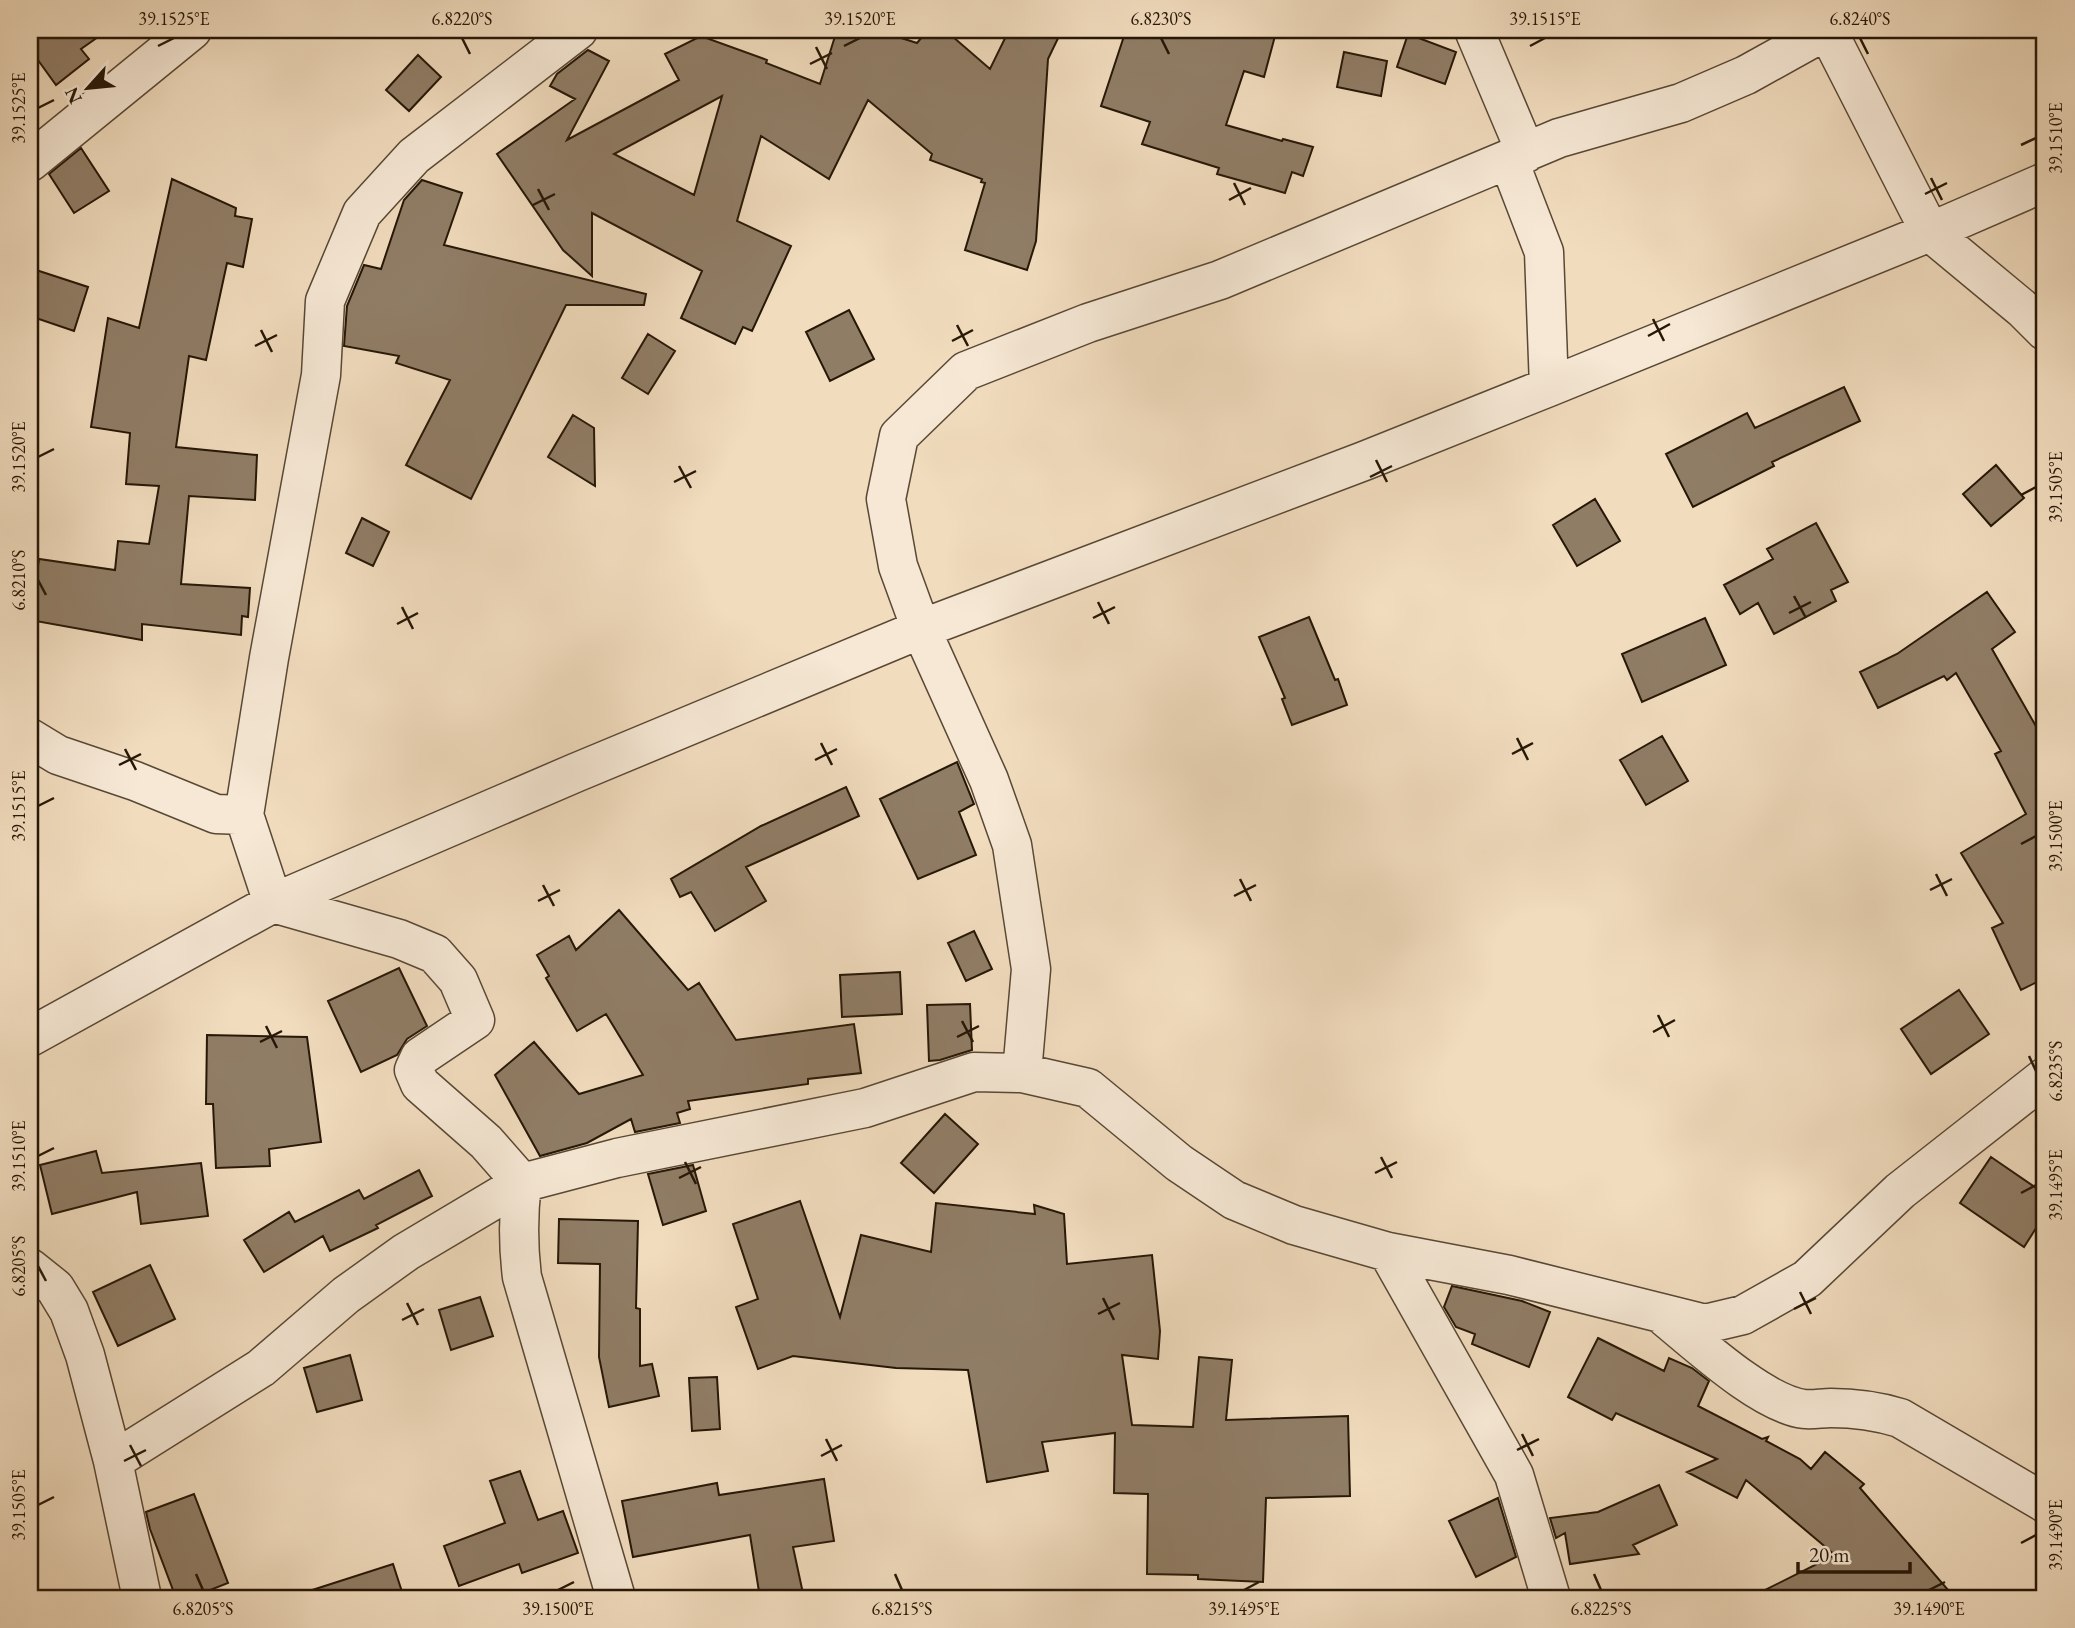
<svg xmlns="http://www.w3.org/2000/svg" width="2075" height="1628" font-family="'EB Garamond',serif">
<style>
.building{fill:#907d66;stroke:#261707;stroke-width:2;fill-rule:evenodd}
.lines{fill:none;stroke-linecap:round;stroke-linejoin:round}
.minor-casing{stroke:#594835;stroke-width:41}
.minor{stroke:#f6e8d5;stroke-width:38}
.ticks{fill:none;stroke:#261707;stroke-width:2.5}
.neatline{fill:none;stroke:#261707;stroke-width:2.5}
.ticks-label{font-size:18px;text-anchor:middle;fill:#261707}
</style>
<rect width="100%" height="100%" fill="#f1dcbe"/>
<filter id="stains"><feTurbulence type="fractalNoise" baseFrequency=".00286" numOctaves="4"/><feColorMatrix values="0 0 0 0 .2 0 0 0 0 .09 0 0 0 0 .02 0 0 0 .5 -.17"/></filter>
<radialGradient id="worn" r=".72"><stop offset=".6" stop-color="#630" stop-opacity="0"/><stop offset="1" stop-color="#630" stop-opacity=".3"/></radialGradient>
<path class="building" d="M30,30h78l-27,19 8,10 -33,26 -26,-36z
M837,30h39l41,13 11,-13h17l45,39 19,-39h53l-14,29 -12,182 -9,29 -62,-20 20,-67 -4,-1 1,-3 -52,-19 2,-6 -64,-54 -39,79 -68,-43 -24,85 54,25 -39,85 -9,-4 -8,17 -54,-26 21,-47 -110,-58v63l-29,-26 -66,-96 78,-55 -25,-13 7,-12 31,-24 21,11 -42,79 112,-60 -14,-26 36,-18 66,24 -1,3 54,21zM722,96l-28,99 -80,-41z
M1126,30h128l21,6 -11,41 -20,-6 -18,54 56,16 1,-2 30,8 -10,29 -11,-4 -7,21 -68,-19 2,-6 -77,-24 8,-22 -49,-16z
M1408,34l48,18 -11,32 -48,-17z
M1344,52l43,9 -6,35 -44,-9z
M418,55l23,22 -32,34 -23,-21z
M81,148l28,43 -35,22 -25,-39z
M172,179l64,29 -1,8 17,3 -9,48 -16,-4 -21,97 -17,-4 -13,91 81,8 -2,45 -66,-4 -8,88 69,4 -2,29 -6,-1 -1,19 -99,-11v16l-112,-20 9,-61 76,11 3,-29 31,3 10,-58 -33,-2 4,-51 -39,-6 17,-109 31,10z
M422,180l40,13 -18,52 202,49 -2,11h-78l-95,194 -65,-34 44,-85 -54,-17 3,-7 -55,-10 3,-40 17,-41 17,4 23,-69z
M30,268l58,19 -14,44 -44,-15z
M849,310l25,49 -44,22 -24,-49z
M648,334l27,17 -27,43 -26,-16z
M1844,387l16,34 -88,41 2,4 -81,41 -27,-53 81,-41 8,15z
M573,415l21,13 1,58 -47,-29z
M1996,465l28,33 -33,28 -28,-32z
M1595,499l25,42 -43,25 -24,-41z
M362,518l27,14 -16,34 -27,-13z
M1816,523l32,59 -17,8 5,11 -62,33 -16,-31 -18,11 -16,-29 49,-26 -6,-10z
M1987,592l28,40 -23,17 53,93v236l-24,12 -29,-62 11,-5 -42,-70 65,-39 -31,-60 6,-3 -45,-78 -9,7 -3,-4 -66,32 -18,-36 37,-18z
M1309,617l26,63 3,-1 9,26 -55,20 -10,-26 3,-1 -26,-61z
M1705,618l21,47 -84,37 -20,-48z
M1662,736l26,45 -42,24 -26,-45z
M957,762l17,42 -15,8 17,43 -58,24 -38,-80z
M846,787l13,29 -113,51 20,34 -51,30 -24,-39 -11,5 -9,-18 90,-53z
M619,910l69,80 11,-7 37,57 118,-16 7,49 -53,6v5l-120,17 2,8 -13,4 3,10 -45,9 -4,-13 -44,24 -47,13 -45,-81 39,-33 45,52 64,-19 -37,-61 -29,17 -31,-53 3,-2 -12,-21 32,-19 7,14z
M974,931l18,38 -26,12 -18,-38z
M399,968l28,58 -20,13 -10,16 -36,17 -33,-71z
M900,972l2,42 -60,3 -2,-42z
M1959,990l30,44 -58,40 -30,-45z
M970,1004l2,46 -32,10 -11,1 -2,-56z
M207,1035l100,2 14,105 -52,7 1,17 -54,2 -3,-64h-7z
M945,1114l33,30 -44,49 -33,-30z
M96,1151l6,22 99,-10 7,53 -67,8 -4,-32 -85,22 -12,-49z
M1991,1157l54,37v20l-21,33 -64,-44z
M693,1165l13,46 -43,14 -15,-51z
M419,1170l13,26 -56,29 2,3 -48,23 -7,-15 -59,36 -20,-32 45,-28 6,10 64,-32 5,9z
M800,1201l40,116 21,-82 70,17 5,-49 99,11 -1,-9 30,9 3,50 85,-9 8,76 -2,28 -36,-4 10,70 61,2 6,-70 33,3 -6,60 122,-4 2,80 -84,2 -3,84 -65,-3v-4l-51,-1 1,-80 -34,-1 1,-60 -73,9 6,29 -61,11 -19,-112 -72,-2 -103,-12 -35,13 -22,-62 22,-8 -25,-75z
M559,1219l79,2 -2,87 4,1v57l12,-2 7,32 -50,11 -10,-50 1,-93 -42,-1z
M150,1265l25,54 -57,27 -25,-54z
M1452,1286l70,15 28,11 -21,55 -57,-23 3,-10 -19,-7 -12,-20z
M480,1297l13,39 -42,14 -12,-40z
M1598,1338l66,33 5,-13 23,10 17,13 -11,25 64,33 6,-2 -2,4 34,18 11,10 14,-17 39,32 -4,4 95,110h-206l86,-43 -89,-75 -9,18 -50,-26 30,-13 -101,-46 -4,7 -44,-23z
M350,1355l12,45 -45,12 -13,-44z
M717,1377l3,52 -28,2 -3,-53z
M520,1471l18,49 25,-9 15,42 -56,20 -3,-9 -60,22 -15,-40 61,-23 -15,-42z
M824,1479l10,62 -41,6 11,51h-44l-10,-63 -117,22 -11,-56 95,-18 2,12z
M1659,1485l18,40 -44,20 6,9 -69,10 -5,-31 -9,5 -6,-20 48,-6z
M194,1494l34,89 -38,15h-14l-26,-69 -4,-17z
M1498,1498l18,59 -40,20 -27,-56z
M393,1564l11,34h-97l-1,-6z"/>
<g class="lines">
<g class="minor-casing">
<path id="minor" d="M578,30l-164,126 -52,57 -37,88 -4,74 -52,283 -25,157 29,88 126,36 36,15 23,26 17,40 -55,37 -6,13 6,14 66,58 36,41c-4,32 -4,62 0,94l94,321
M1474,30l52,123
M1827,30l103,202 94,78 21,21
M1509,161l35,91 5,135
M30,162l162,-132
M30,738l28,17 77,26 81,33 28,1
M30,1037l243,-134 302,-130 346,-144 443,-168 185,-74 381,-155 115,-50
M1022,1073l9,-104 -19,-124 -23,-65 -68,-151 -23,-63 -12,-67 13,-63 67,-65 122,-48 132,-43 339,-142 122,-35 65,-28 81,-45
M1388,1252l126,223 37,123
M30,1268l25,20 14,23 16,44 28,106 29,137
M1666,1318c33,27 97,86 138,91 9,1 18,-1 27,-1 24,0 46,3 69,10l145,85
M113,1461l148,-93 85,-73 60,-43 116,-69 95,-25 248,-50 109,-36 48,1 66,15 91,75 55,37 60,25 94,27 121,23 196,49 38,-9 64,-36 93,-88 145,-114"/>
</g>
<use href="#minor" class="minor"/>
</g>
<path class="ticks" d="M462,38l8,16M1161,38l8,16M1860,38l8,16M158,46l16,-8M844,46l16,-8M1530,46l15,-8M816,47l11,22M810,64l22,-11M38,108l16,-8M2021,145l15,-7M1931,178l11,22M1234,183l11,22M538,189l11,21M1925,194l22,-11M1229,200l22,-12M533,205l22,-11M1653,319l11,22M957,325l11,21M261,330l11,22M1648,336l22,-12M952,341l21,-11M255,346l22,-11M38,457l16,-8M1376,460l11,22M679,466l12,22M1370,477l22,-11M674,482l22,-11M2021,495l15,-8M38,580l8,15M1794,596l12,22M1098,602l11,22M402,607l11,22M1789,613l22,-11M1093,618l22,-11M397,624l21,-11M1517,738l11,22M821,743l11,22M125,749l11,21M1512,754l21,-11M815,760l22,-11M119,765l22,-11M38,806l16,-8M2021,844l15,-8M1936,874l11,22M1240,879l11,22M543,885l11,21M1930,890l22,-11M1234,896l22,-11M538,901l22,-11M1658,1015l11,22M962,1021l11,21M266,1026l11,22M1653,1032l22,-12M957,1037l22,-11M260,1042l22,-11M2029,1056l7,15M38,1156l16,-8M1381,1157l11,21M685,1162l11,22M1375,1173l22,-11M679,1178l22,-11M2021,1193l15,-8M38,1266l8,15M1800,1292l11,22M1103,1298l11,22M407,1303l11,22M1794,1309l22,-11M1098,1314l22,-11M402,1320l22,-11M1522,1434l11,22M826,1439l11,22M130,1445l11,21M1517,1450l22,-11M821,1456l21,-11M124,1461l22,-11M38,1505l16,-8M2021,1543l15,-8M196,1574l7,16M895,1574l7,16M1594,1574l7,16M558,1590l16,-8M1244,1590l15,-8M1929,1590l16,-8"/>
<rect width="2075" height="1628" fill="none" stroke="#f1dcbe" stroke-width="77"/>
<g transform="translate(88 88) rotate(243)" stroke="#f6e8d5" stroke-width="5" paint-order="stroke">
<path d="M0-5L12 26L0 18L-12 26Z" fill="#261707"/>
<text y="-10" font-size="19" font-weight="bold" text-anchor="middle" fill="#261707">N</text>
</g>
<path d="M1798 1562v10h112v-10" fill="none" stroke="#261707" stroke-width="3.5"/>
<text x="1809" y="1562" font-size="21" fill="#261707" stroke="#f6e8d5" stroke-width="5" paint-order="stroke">20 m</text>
<rect x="38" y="38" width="1998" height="1552" class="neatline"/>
<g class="ticks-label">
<text x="174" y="25">39.1525°E</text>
<text x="462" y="25">6.8220°S</text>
<text x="860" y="25">39.1520°E</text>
<text x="1161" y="25">6.8230°S</text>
<text x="1545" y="25">39.1515°E</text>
<text x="1860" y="25">6.8240°S</text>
<text transform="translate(19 108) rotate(-90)" y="6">39.1525°E</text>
<text transform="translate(2056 138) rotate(-90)" y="6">39.1510°E</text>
<text transform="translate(19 457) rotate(-90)" y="6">39.1520°E</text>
<text transform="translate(2056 487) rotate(-90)" y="6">39.1505°E</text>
<text transform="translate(19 580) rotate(-90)" y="6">6.8210°S</text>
<text transform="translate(19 806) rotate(-90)" y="6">39.1515°E</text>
<text transform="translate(2056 836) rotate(-90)" y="6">39.1500°E</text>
<text transform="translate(2056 1071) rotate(-90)" y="6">6.8235°S</text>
<text transform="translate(19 1156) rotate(-90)" y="6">39.1510°E</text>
<text transform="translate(2056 1185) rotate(-90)" y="6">39.1495°E</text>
<text transform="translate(19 1266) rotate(-90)" y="6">6.8205°S</text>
<text transform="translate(19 1505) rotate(-90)" y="6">39.1505°E</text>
<text transform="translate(2056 1535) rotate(-90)" y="6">39.1490°E</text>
<text x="203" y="1615">6.8205°S</text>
<text x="558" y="1615">39.1500°E</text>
<text x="902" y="1615">6.8215°S</text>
<text x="1244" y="1615">39.1495°E</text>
<text x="1601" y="1615">6.8225°S</text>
<text x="1929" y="1615">39.1490°E</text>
</g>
<rect width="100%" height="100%" filter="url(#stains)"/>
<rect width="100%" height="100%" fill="url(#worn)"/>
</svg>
